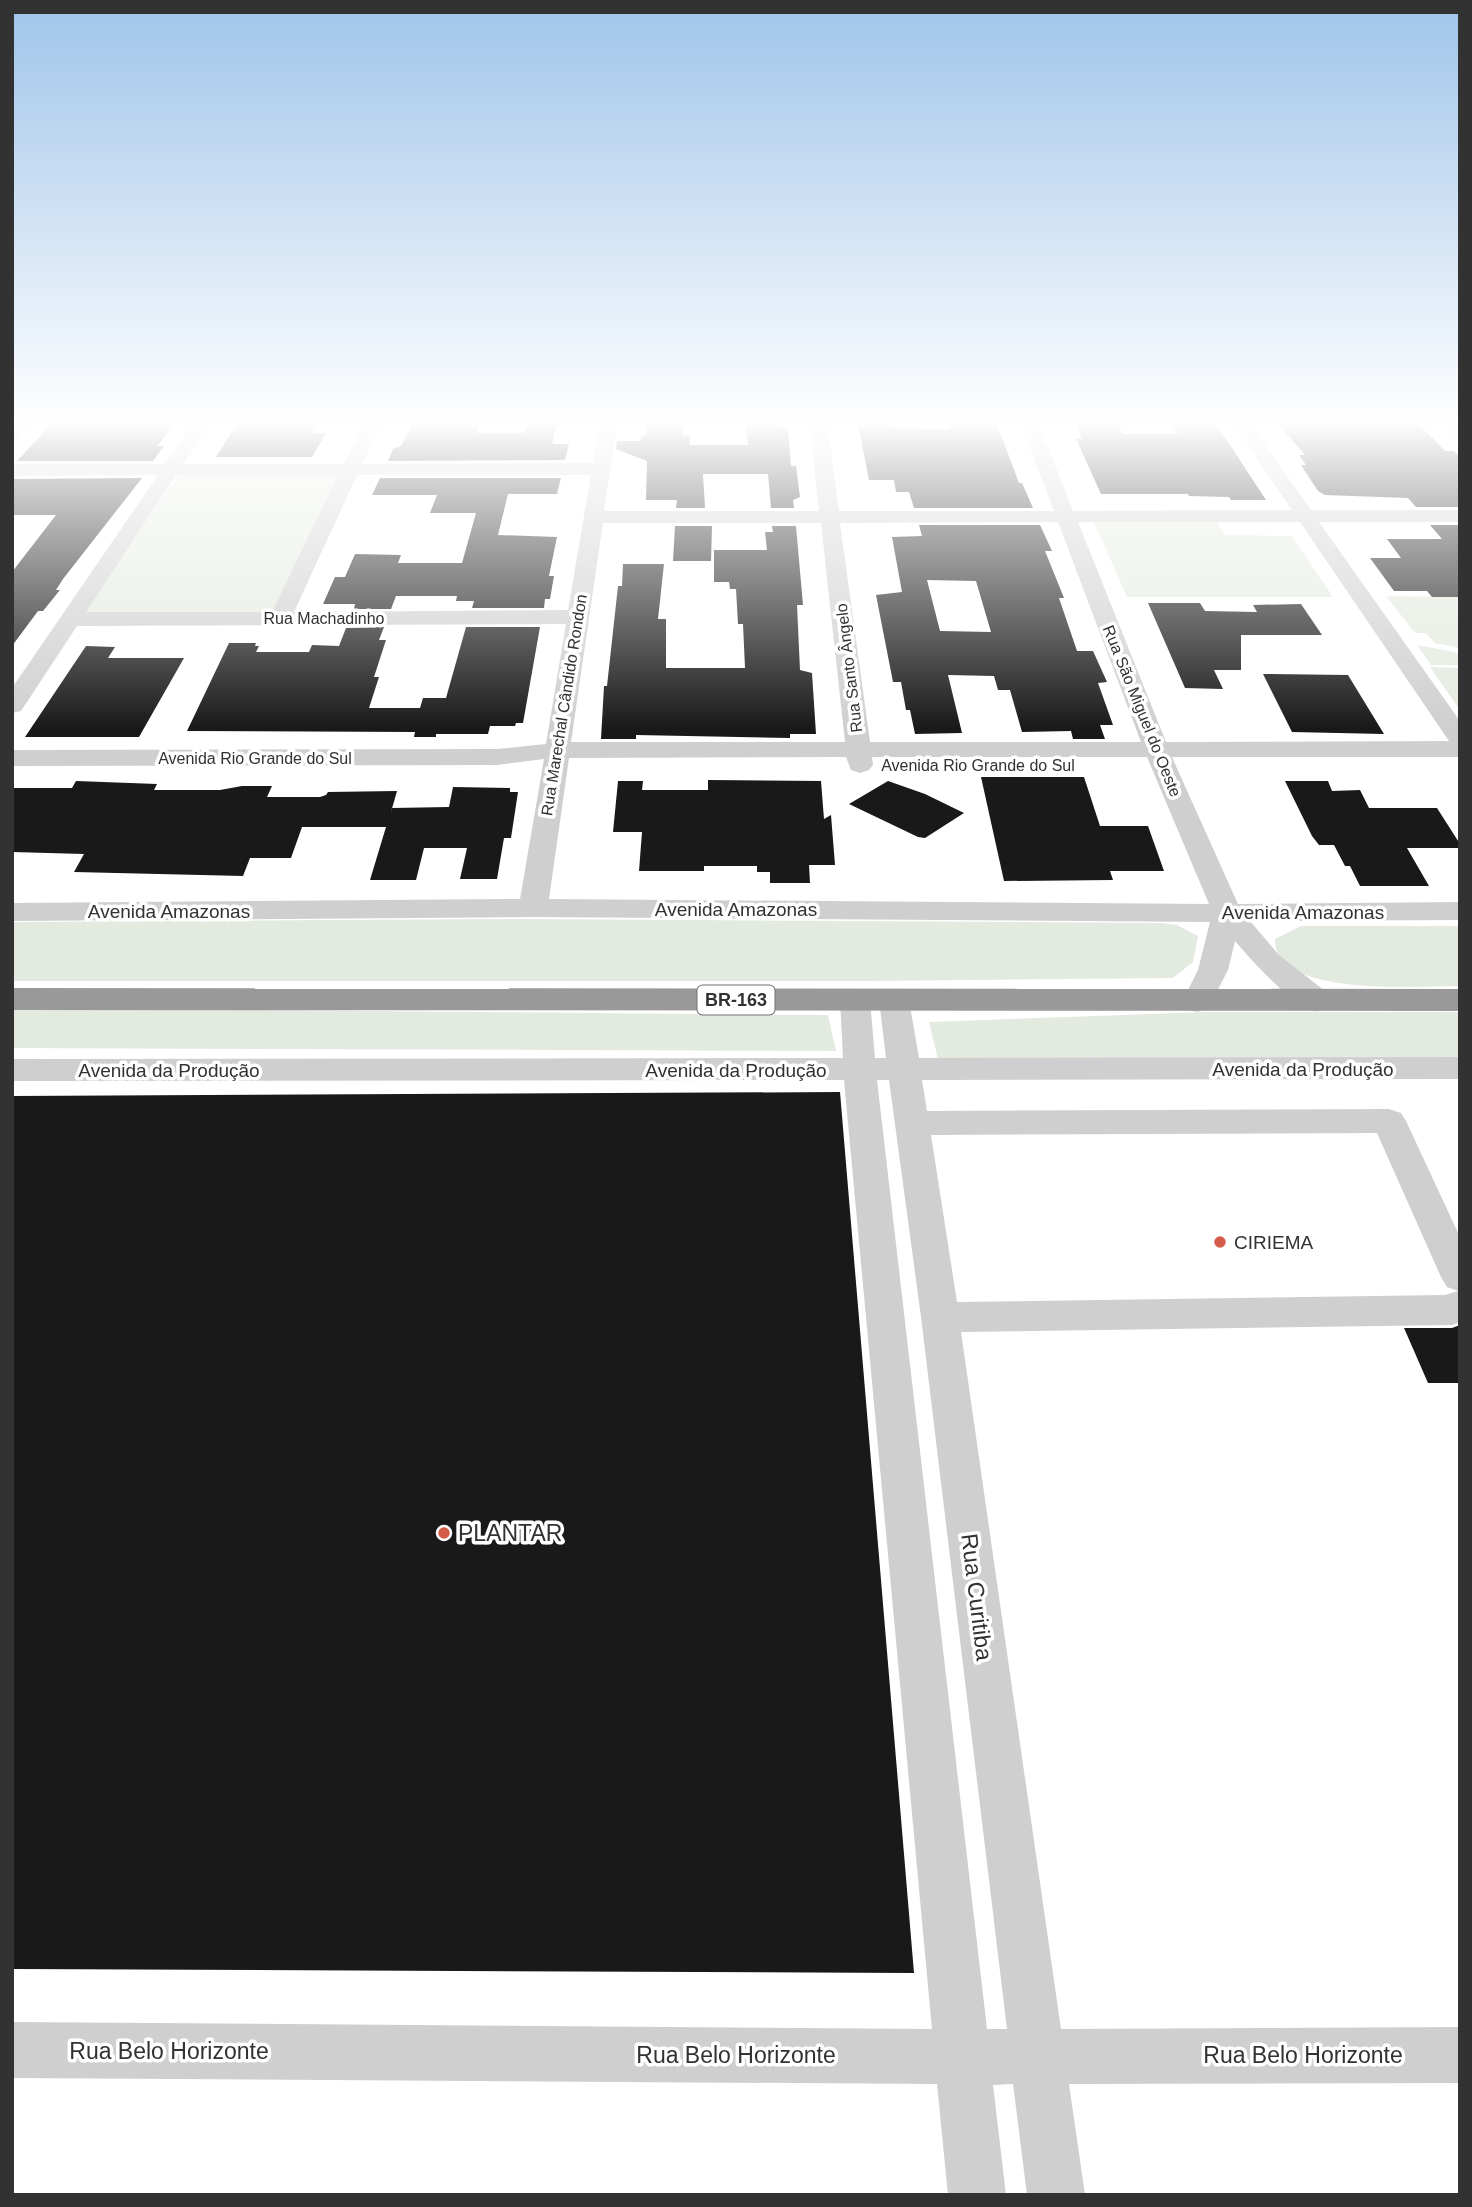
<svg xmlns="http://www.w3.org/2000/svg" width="1472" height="2207" font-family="Arial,sans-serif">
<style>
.green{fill:#e3eadf}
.building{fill:#191919;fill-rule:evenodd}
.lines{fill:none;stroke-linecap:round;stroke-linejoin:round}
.minor{fill:#cfcfcf;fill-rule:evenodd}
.highway{fill:#999;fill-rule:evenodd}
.poi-dot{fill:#d45c49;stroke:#fff;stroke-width:2.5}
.labels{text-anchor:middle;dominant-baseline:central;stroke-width:7;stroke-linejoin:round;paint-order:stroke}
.far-street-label{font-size:16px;fill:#323232;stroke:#fff}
.shield{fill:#fff;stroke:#707070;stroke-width:2}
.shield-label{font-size:18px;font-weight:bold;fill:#323232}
.street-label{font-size:19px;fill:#323232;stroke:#fff}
.poi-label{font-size:19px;fill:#323232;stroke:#fff;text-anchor:start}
.near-poi-label{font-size:23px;fill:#323232;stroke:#fff;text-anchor:start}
.near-street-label{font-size:23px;fill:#323232;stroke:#fff}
</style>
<rect width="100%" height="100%" fill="#fff"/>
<path class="green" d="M181,471h165l-69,145h-198z
M1092,518l123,1 10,16 67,1 41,61h-206z
M1386,596l74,1v51l-25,-5 -9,-10h-11z
M1417,645l37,7 6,2v11h-29z
M1430,667l30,1v42z
M516,919l645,4 16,2 21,11 -5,26 -20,16 -300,3h-861v-59z
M1301,926h159v60c-38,0 -187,12 -185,-47z
M12,1008l816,7 8,36 -824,-3z
M1206,1012h254v50l-522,-3 -9,-37z"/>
<path class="building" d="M56,419h121l1,2 -21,25h7l-11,15h-136z
M240,419h79l-8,14h15l-14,24h-96z
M421,419h36l-1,5h24l-3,9h47l4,-14 30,1 -6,24h17l-4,16 -177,1 5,-12 8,-3 12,-22h6z
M751,419h29l1,8 7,3 3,36h5l4,31 -7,3 1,8h-23l-3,-34h-65l2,34h-29l1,-8h-31l1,-39 -31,-12 1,-8h24v-5h4l2,-16h31v4h6l-1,12 7,-1v10h58l-2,-17z
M857,419h34l2,9 57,1 -3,-10h48l24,64h3l11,25h-119l-5,-16h-13l-2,-12h-25z
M1274,419h29l3,5 111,-2 28,29h9l6,6v50h-44l-8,-9 -83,-3 -7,-4 -17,-26h5l-7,-10h6z
M1075,423h42l6,11h55l-6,-9h45l49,75h-35l-2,-3 -40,-1 -1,-2h-87l-25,-55h6z
M142,478l-79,101 -7,11h4l-17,21h-5l-26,35v-74l44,-57h-44v-36z
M380,478h181l-4,16h-49l-10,41 59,2 -8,39h5l-4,23h-5l-1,9h-72l2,-7h-18l1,-5h-61l-5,13h-37l1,-5h-32l12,-27h10l10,-23 46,1 -3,8h64l14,-50h-46l7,-18h-65z
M919,525h121l12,26h-7l19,47h-5l18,53h16l14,31 -9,1 15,42h-13l5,14h-32l-2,-8 -49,1 -12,-42h-12l-4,-14 -46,-1 14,58 -47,1 -5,-24h-4l-5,-28h-8l-17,-87 26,-3 -10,-55 30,-1zM927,580l49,1 15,51 -51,-1z
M1430,525h30v72h-28l-5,-6h-33l-24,-33h31l-14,-19h55z
M675,526h37l-1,35h-38z
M772,526h24l7,79h-6l3,65 12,3 4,61h-26v4l-154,-3v4h-35l3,-53h3l11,-100h4l1,-22h41l-6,55h8v49h79l-2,-44h-5l-2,-35h-6l-1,-7h-15v-32h53l-2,-18h8z
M1148,603h52l5,8 52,1 -4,-7 48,-1 21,31h-81v35h-27l9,19 -38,-1z
M384,627l-5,13h7l-12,37h5l-10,31h51l3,-10h23l20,-71h74l-17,96h-7l-1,3h-25l-2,8h-52v3h-22l1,-5 -228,-1 42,-88h27l-1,3h4l-3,6h53l3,-7 27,1 7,-18z
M86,646l29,1 -7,11h76l-45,79h-114z
M1263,674l85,1 36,59 -92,-2z
M981,777h103l16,49h48l16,45h-54l3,9 -109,1z
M708,780l113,1 3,38 7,-4 4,50h-26l1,18h-40v-11h-13v-6h-53v5h-65l3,-39h-29l5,-51h25l-1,9h66z
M76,781l81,3 -3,6h66l22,-4h30l-5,11h53l6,-2 2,-3 69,-1 -6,21 1,-4 57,-1 4,-20 57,1v4h8l-7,46h-7l-7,41h-37l7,-31h-43l-8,32h-46l16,-53h-84l-11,31h-41l-7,18 -169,-4 10,-18 -72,-2v-64h60z
M888,781l37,13 39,19 -39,25 -7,-1 -69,-33z
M1285,781h43l4,10 28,-1 9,18h68l23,36v4h-53l22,38h-69l-10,-20h-5l-11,-21h-15l-7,-9z
M840,1092l74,881 -902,-4v-873z
M1460,1325v58h-32l-24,-55h48z"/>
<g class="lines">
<path class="minor" d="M17,419h18l-17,21 -6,1v-16z
M196,419h17l-29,45h160l21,-45h18l-21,45 231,-1 7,-44h18l-14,92h215l-10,-92h18l12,92h215l-35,-92h18l36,92 219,-1 -62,-91h17l64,91h149v12h-141l141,199v36h-288l3,7 63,140 222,-2v18l-210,1 29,34 51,40 4,7 -4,7c-8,2 -14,4 -22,0 -23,-12 -56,-48 -73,-68l-7,29 -20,39 -11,3 -11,-3 -4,-7 16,-32 12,-48 -677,-5 -521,4v-18l508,-4 24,-140 -47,6 -485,1v-16l485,-1 49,-5 20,-120 -489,2 -56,85 -9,2v-25l146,-213 -146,1v-12h153zM176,475h162l-66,137h-186zM357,475h234l-23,135 -274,2zM1058,522l83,220h-271l-30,-219zM1078,522h222l149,219 -283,1zM603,523h218l24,219h-274zM846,757l5,13 9,3 9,-3 4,-5 -1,-8h275l62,147 -660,-5 20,-141z
M1441,419h18l1,17 -6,-1z
M855,990l11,3 4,7 5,58h11l-7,-58 4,-7 11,-3 11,3 4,7 10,58 541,-1v22l-538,1 5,31 462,-2 12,4 5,8 54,116v85l-8,3 -491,7 100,697 399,-2v56l-391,1 16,111h-58l-14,-111 -20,1 13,110h-58l-11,-111 -925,-6v-56l920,7 -88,-949 -832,1v-22l831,-1 -3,-58 4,-7zM877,1080h12l32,237 86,712h-20zM1377,1133l64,144 6,10 11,4 -13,4 -488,7 -26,-167z"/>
<path class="highway" d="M12,988l1448,1v22l-1448,-1z"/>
</g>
<linearGradient id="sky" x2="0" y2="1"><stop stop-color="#9fc4e9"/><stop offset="0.58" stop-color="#fff"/><stop offset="1" stop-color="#fff" stop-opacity="0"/></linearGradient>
<rect width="1472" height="728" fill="url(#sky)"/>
<g class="poi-dot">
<circle cx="1220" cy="1242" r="7"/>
<circle cx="444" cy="1533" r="7"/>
</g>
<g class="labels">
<g class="far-street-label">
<text x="324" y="618">Rua Machadinho</text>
<text transform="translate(849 668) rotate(-97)">Rua Santo Ângelo</text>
<text transform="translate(564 705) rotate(-81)">Rua Marechal Cândido Rondon</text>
<text transform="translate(1142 711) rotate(68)">Rua São Miguel do Oeste</text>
<text x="255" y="758">Avenida Rio Grande do Sul</text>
<text x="978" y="765">Avenida Rio Grande do Sul</text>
</g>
<rect class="shield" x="697.5" y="985.5" width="77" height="29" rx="5"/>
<g class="shield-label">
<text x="736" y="1000">BR-163</text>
</g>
<g class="street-label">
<text x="736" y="909">Avenida Amazonas</text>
<text x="169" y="911">Avenida Amazonas</text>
<text x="1303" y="912">Avenida Amazonas</text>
<text x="1303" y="1069">Avenida da Produção</text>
<text x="169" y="1070">Avenida da Produção</text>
<text x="736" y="1070">Avenida da Produção</text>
</g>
<g class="poi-label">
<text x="1234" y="1242">CIRIEMA</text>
</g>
<g class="near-poi-label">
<text x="458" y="1533">PLANTAR</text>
</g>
<g class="near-street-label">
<text transform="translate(977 1597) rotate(83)">Rua Curitiba</text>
<text x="169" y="2051">Rua Belo Horizonte</text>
<text x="736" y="2055">Rua Belo Horizonte</text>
<text x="1303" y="2055">Rua Belo Horizonte</text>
</g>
</g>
<rect width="1472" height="2207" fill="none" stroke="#323232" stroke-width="28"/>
</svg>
